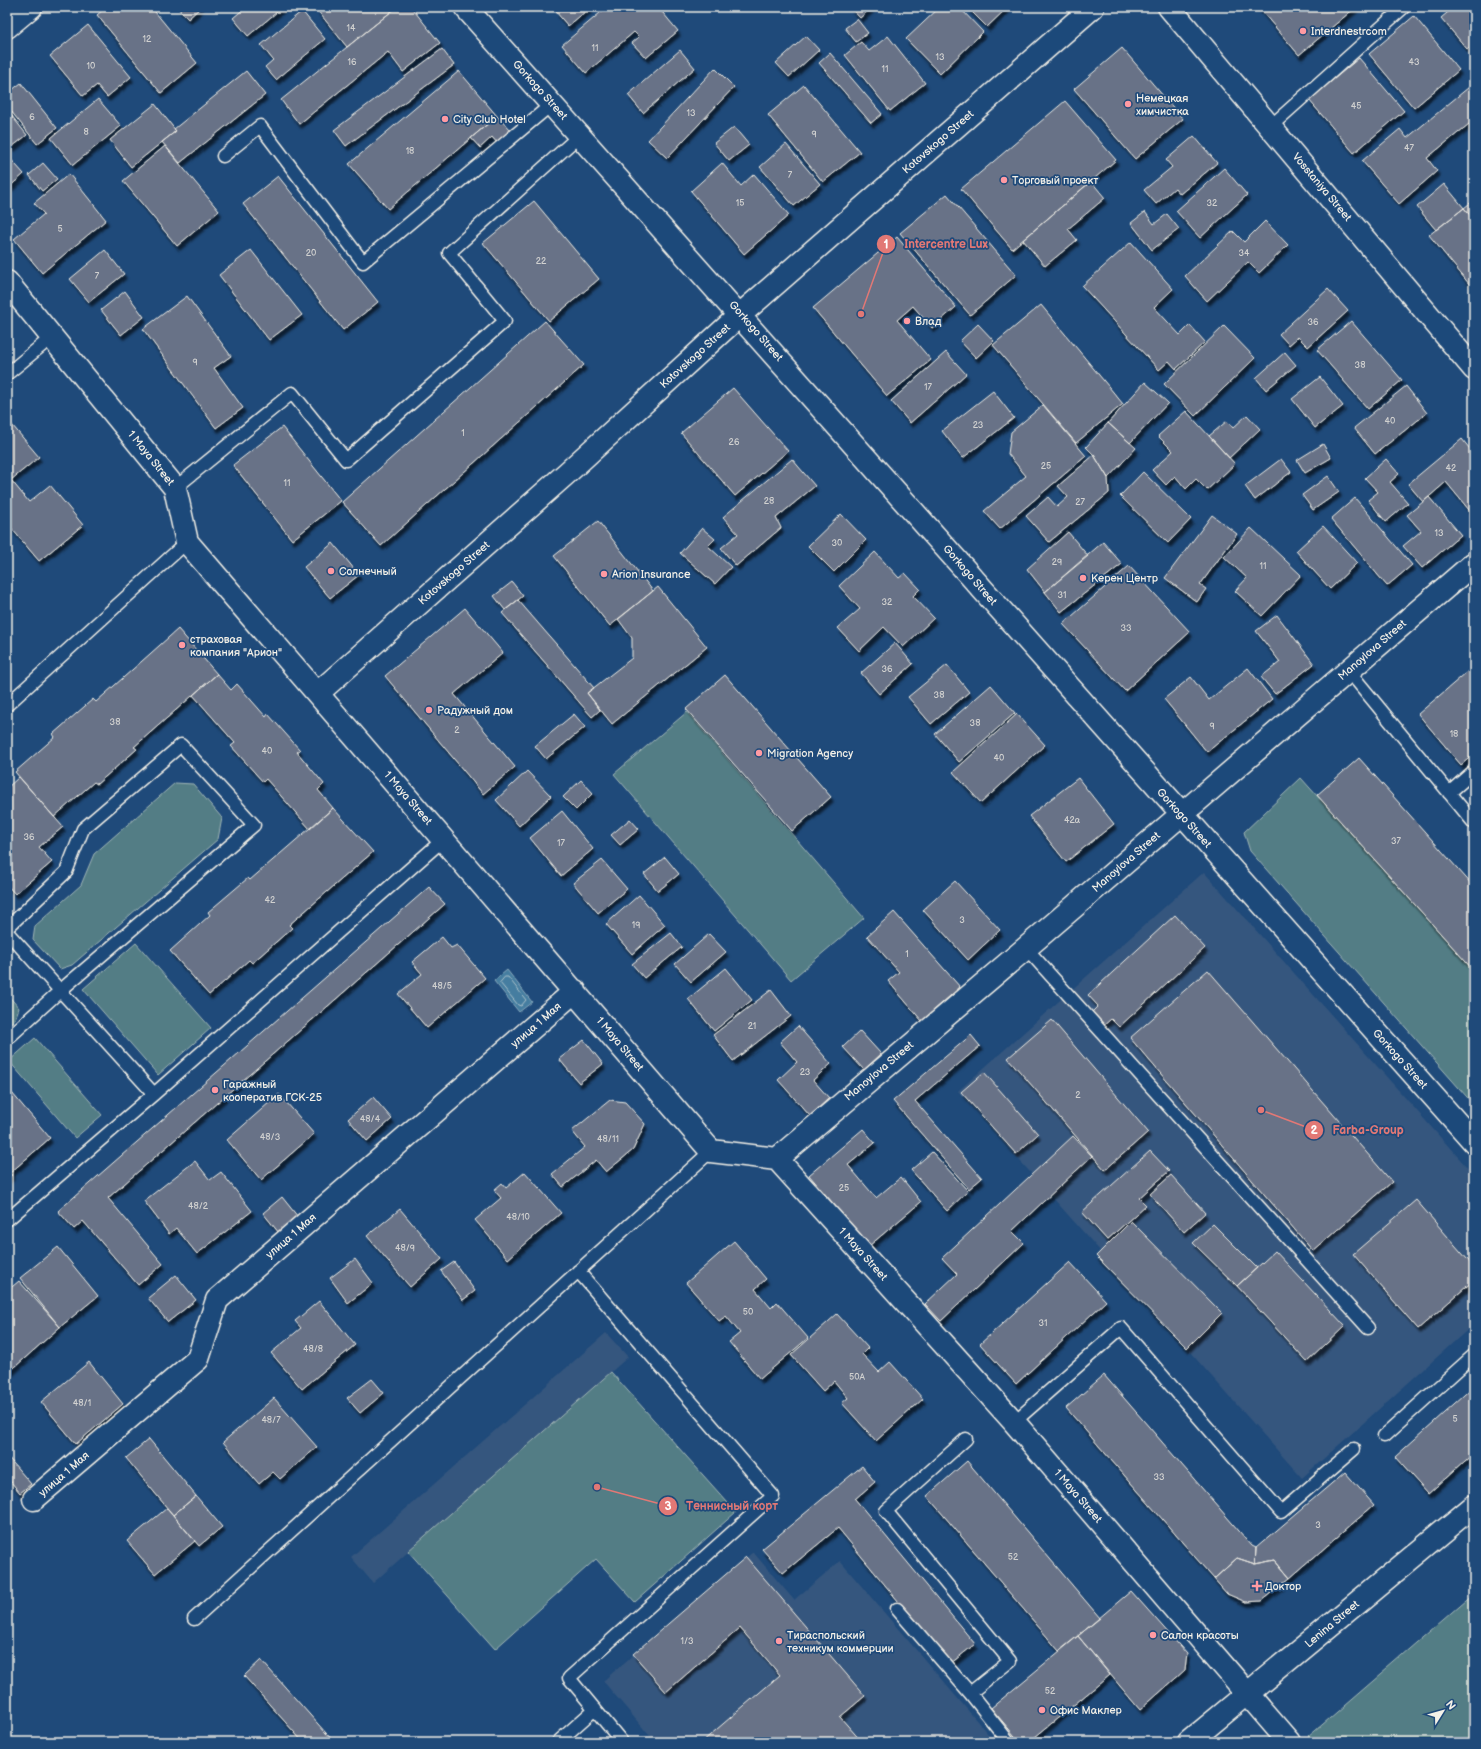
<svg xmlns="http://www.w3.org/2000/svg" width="1481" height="1749" font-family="'Balsamiq Sans',sans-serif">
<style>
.built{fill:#35567e}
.green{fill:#527d85;stroke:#a3b7b6}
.water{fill:#457da0;stroke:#8babbd}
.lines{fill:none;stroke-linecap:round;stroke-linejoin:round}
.shore{stroke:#aec3cb;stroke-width:1}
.building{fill:#677287;stroke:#f4f1e8;filter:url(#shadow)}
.service-casing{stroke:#f4f1e8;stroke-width:15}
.minor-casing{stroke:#f4f1e8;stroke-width:25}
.tertiary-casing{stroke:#f4f1e8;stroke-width:25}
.service{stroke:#1f4a7a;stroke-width:12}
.minor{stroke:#1f4a7a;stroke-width:22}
.tertiary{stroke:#1f4a7a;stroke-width:22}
.poi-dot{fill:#ff9aa2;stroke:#1f4a7a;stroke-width:1.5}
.labels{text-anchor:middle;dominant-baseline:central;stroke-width:3.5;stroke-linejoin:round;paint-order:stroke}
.number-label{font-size:9px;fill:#d1d1d0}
.poi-label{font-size:11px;fill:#f4f1e8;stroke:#1f4a7a;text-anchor:start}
.street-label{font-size:11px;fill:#f4f1e8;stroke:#1f4a7a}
.leader{fill:none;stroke:#e27875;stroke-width:1.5}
.callout-dot{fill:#e27875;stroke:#1f4a7a;stroke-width:1.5}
.mark-label{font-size:12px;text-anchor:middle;font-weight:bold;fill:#fff}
.callout-label{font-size:12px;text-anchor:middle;font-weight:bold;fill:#e27875;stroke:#1f4a7a;stroke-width:3.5;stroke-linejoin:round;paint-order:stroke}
</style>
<defs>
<filter id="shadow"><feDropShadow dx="2.5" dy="4.5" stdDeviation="1" flood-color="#0009"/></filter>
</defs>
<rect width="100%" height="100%" fill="#1f4a7a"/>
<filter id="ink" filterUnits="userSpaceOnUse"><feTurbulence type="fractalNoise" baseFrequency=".025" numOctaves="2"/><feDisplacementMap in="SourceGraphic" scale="8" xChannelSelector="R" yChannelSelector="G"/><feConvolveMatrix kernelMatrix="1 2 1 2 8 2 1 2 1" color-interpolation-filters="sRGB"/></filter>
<g filter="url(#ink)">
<path class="built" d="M1204,872l270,303v149l-172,154 -344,-387z
M606,1333l22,24 -255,226 -22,-26z
M753,1552l41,48 46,-39 155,181h-340l-52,-61z"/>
<path class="green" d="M687,712l177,206 -73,62 -177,-206z
M1301,778l173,193v134l-224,-254 -6,-19z
M175,783l18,1 29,34 -4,21 -146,126 -12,4 -27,-29 2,-14 46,-41 13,-31z
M136,943l75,85 -53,47 -75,-86z
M7,994l12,14 -4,11 -8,7z
M35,1038l67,77 -27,23 -66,-77z
M611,1372l125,140 -101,90 -39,-43 -101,90 -87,-98z
M1474,1593v149h-161l-5,-6z"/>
<path class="water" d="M507,970l25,32 -13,10 -25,-31z"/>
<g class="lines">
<path class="shore" d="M505,977h3l18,23 -5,6 -3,-1 -18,-22z"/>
</g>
<path class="building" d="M106,7h45l46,56 -36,30 -64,-78z
M177,7h24l-13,12z
M246,7h37l-35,29 -15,-18z
M320,7h77l-50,40 -30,-37z
M397,7h14l29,36 -37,29 -15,-20 -89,72 -18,-24z
M562,7h29l-23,19 -12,-14z
M607,7h18l4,5 6,-5h23l20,24 -32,27 -14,-15 7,-6 -5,-5 -48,41 -24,-28z
M850,7h22l-12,11z
M940,7h19l24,25 -43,42 -34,-35z
M967,7h41l-21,20z
M1258,7h98l-57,48z
M1454,7h20v36l-7,6 -26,-31z
M302,11l23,28 -49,41 -11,-13 8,-7 -12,-15z
M1414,16l45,54 -45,38 -45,-54z
M857,19l11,14 -12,9 -11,-14z
M88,25l43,52 -24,20 -10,-12 -14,11 -33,-40z
M806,36l13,14 -30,27 -13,-14z
M888,36l37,47 -35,28 -45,-56 16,-13 8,9z
M1122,48l61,71 -48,40 -61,-70z
M442,49l12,16 -108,81 -12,-16z
M680,50l15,18 -52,45 -15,-18z
M830,53l52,61 -11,9 -52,-60z
M1359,58l45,53 -50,42 -45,-53z
M715,68l19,19 -67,71 -19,-18z
M246,71l19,24 -85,68 -18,-21 14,-11 -2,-2z
M459,71l38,45 -109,93 -39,-45z
M21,83l36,45 -20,16 -30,-38v-12z
M1474,83v37l-47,38 10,13 -38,33 -37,-43 38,-32 7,9z
M804,85l56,67 -37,30 -55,-67z
M98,99l23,27 -48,39 -22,-27z
M1065,101l51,59 -104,89 -51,-60z
M155,104l21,27 -45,36 -21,-27z
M7,110l20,25 -15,12 -5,-6z
M497,116l14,15 -13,13 -6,-7 -12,11 -9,-10z
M734,127l15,18 -20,16 -15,-18z
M1194,136l23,27 -37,31 -5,-6 -19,16 -12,-14 28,-23 -6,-7z
M786,144l34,40 -26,22 -34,-39z
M165,146l54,65 -42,35 -54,-65z
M7,155l17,19 -17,15z
M43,163l14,16 -15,12 -13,-16z
M722,163l19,23 13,-12 35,41 -45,39 -53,-63z
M1224,168l23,27 -47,43 -24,-27z
M69,174l37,46 -64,53 -28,-34 30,-25 -10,-11z
M278,176l100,126 -35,28 -100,-126z
M1091,181l14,17 -37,31 9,11 -32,26 -22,-26z
M1444,184l20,24 -28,22 -19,-23z
M947,194l69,81 -46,40 -70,-82z
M1474,200v20l-10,-12z
M534,201l65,78 -50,42 -66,-78z
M1464,208l10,12v61l-4,4 -41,-50z
M1145,212l9,12 13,-10 12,15 -27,21 -21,-27z
M1265,221l23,24 -29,28 -11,-11 -41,39 -22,-25 48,-45 11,11z
M897,237l59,70 -24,21 -19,-22 -16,14 34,40 -44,36 -74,-88z
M1131,242l42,47 -19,18 26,28 10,-10 15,17 -29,27 -7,-8 -10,9 -77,-84z
M105,250l19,24 -35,28 -19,-23z
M251,250l51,65 -33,25 -50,-65z
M1328,289l20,22 -40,36 -10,-10 -9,8 -10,-11z
M125,291l19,26 -23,18 -20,-25z
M187,296l44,60 -17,12 29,40 -27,20 -73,-99z
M1041,305l82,99 -47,39 -83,-98z
M545,321l39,44 -203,181 -39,-44z
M1351,321l51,59 -34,29 -51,-59z
M978,324l16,17 -18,17 -16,-17z
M1224,326l31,32 -60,58 -31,-32z
M946,352l20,22 -56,49 -19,-22z
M1285,352l11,13 -30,25 -10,-12z
M1320,377l23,29 -28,22 -23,-29z
M1145,382l23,21 -38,40 -22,-20z
M1406,386l21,27 -52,41 -21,-26z
M733,388l55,63 -53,45 -54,-63z
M993,391l21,27 -51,40 -21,-27z
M1043,405l43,51 -86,73 -16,-18 42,-35 -18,-22 3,-22z
M1186,411l49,53 -28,26 -11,-11 -10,10 -11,-13 -9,9 -14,-15 21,-19 -15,-15z
M1247,415l13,14 -31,29 -20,-22 18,-15 6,7z
M7,419l32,38 -28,23 18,22 21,-17 33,40 -44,36 -32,-38 5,-5 -5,-5z
M1108,423l28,25 -28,30 -14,-23 -8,-8z
M282,427l59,74 -49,39 -59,-75z
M1462,439l12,15v62l-28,-34 -23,20 -15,-18z
M1323,444l8,14 -26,15 -8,-13z
M1094,455l14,23 1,15 -60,49 -23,-26 22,-19 9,10 11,-10 -10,-11z
M792,459l23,27 -39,32 5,10 -45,38 -15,-18 17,-14 -15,-17z
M1281,459l10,13 -36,28 -10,-14z
M1386,459l13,15 -9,8 18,21 -22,19 -18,-22 10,-8 -13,-14z
M1143,472l48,47 -23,24 -48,-47z
M1328,476l11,16 -26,18 -11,-15z
M1429,497l32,38 -39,33 -19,-22 18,-15 -14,-16z
M1355,498l57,67 -25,21 -56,-67z
M841,514l25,26 -32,32 -26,-26z
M1212,515l25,19 -37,51 6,4 -9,13 -32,-24z
M598,521l55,70 -43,35 -56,-70z
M1323,526l34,37 -27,26 -34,-38z
M702,528l13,11 -7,7 23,21 -16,17 -35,-31z
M1251,528l50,47 -39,41 -27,-25 12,-13 -23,-21z
M1068,532l20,24 -43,36 -18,-23z
M1103,542l19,22 -61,48 -16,-20z
M333,543l26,32 -29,23 -26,-31z
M875,552l24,26 6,-5 15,16 -7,7 21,22 -31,29 -19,-20 -25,24 -21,-23 22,-19 -21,-23z
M1129,566l61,66 -65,59 -62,-67z
M512,582l11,14 -18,14 -11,-14z
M658,587l49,60 -95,77 -25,-31 45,-35v-20l-14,-19z
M518,600l76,88 -7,5 13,17 -8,7 -90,-104z
M465,608l38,45 -49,41 61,73 -32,27 -98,-118z
M1277,615l37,49 -39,30 -14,-17 19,-15 -24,-31z
M178,629l39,45 -83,73 3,2 -40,35 -3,-2 -40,35 -39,-45 40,-35 -2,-3 40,-35 3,3z
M895,643l18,21 -34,30 -18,-21z
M947,665l22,27 -38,32 -23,-27z
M1474,666v88l-13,11 -43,-51z
M1248,668l24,31 -65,53 -43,-53 27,-22 18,23z
M217,674l14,16 6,-6 29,33 2,-3 32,36 -3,2 27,32 -6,6 15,18 -23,21 -44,-50 -3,3 -32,-36 4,-3 -42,-48z
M725,675l106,122 -39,34 -106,-122z
M991,685l24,28 -56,49 -24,-28z
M574,714l11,13 -39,32 -11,-13z
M1017,714l28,31 -64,58 -28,-31z
M1359,758l115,129v84l-157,-176z
M527,771l24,25 -32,30 -23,-26z
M19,777l44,50 -24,20 13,15 -37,32 -8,-9v-97z
M1078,778l36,46 -48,38 -37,-46z
M581,780l12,13 -17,17 -13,-13z
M333,808l40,44 -84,73 3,3 -40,35 -3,-3 -40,35 -39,-44 40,-36 -2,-3 40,-34 2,2z
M562,811l31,38 -32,27 -31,-38z
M630,819l9,10 -19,16 -9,-10z
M665,857l14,17 -21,17 -14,-17z
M602,860l25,29 -29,24 -25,-30z
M955,881l45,49 -32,30 -45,-50z
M429,887l16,17 -337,294 55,66 -25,21 -55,-64 -9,8 -16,-18z
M639,895l26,30 -33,29 -26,-30z
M894,912l66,75 -38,34 -34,-40 11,-9 -32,-36z
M1175,915l30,33 -86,79 -8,-8 -9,8 -12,-13 8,-8 -10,-11z
M671,933l11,14 -38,31 -12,-14z
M709,934l17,18 -35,30 -16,-18z
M442,937l9,11 6,-3 28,33 -58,50 -29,-34 24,-20 -10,-12z
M726,968l26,32 -38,31 -26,-32z
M1208,970l184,212 -79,69 -183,-213z
M771,990l20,26 -58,45 -20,-26z
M1052,1020l96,112 -43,38 -97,-112z
M798,1026l33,38 -18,16 16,18 -19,18 -32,-36 19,-18 -17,-20z
M860,1031l21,23 -17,16 -21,-23z
M971,1035l9,11 -65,55 67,77 -13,11 -76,-88z
M584,1040l19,24 -24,19 -20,-24z
M984,1072l54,62 -22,20 -55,-62z
M12,1093l38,45 -40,35 2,2 -5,5v-83z
M279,1094l35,40 -53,46 -34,-40z
M373,1097l19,22 -25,22 -19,-22z
M610,1100l15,2 20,22 -12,26 -27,22 -10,-12 -33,27 -11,-13 33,-27 -13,-16z
M863,1129l12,14 -27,22 28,33 25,-21 20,25 -52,44 -60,-71z
M1073,1136l19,20 -80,75 12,12 -83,78 -16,-17 32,-30 -15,-16z
M1150,1151l19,20 -30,27 7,7 -39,35 -25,-28z
M932,1152l36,39 -21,20 -36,-41z
M195,1161l15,19 11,-8 31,39 -55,43 -21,-26 -7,6 -25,-33z
M525,1172l36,41 -53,46 -33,-39 26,-22 -7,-8 8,-7 4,5z
M1171,1175l34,38 -21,19 -34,-38z
M282,1197l20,25 -19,16 -20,-25z
M1416,1200l58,67v13l-56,49 -65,-75z
M400,1209l42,50 -32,28 -43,-51z
M1131,1221l91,92 -35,35 -91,-92z
M1213,1224l44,44 -20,18 -44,-43z
M734,1241l32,38 -11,10 16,19 6,-6 31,36 -48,41 -31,-37 11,-9 -14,-17 -7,5 -33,-38z
M58,1247l40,49 -38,31 -40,-49z
M1275,1251l70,75 -38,36 -70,-76z
M355,1259l18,24 -25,20 -18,-25z
M454,1262l21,29 -12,9 -22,-29z
M1070,1262l36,39 -90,83 -36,-40z
M176,1275l20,25 -28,22 -20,-24z
M19,1281l41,46 -53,47v-83z
M319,1301l36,44 -53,44 -31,-36 30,-25 -6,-7z
M837,1314l31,34 -6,6 17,18 11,-10 33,37 -47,42 -34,-38 6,-5 -14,-17 -11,10 -32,-36z
M89,1362l34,42 -47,40 -35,-42z
M1104,1375l148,171 4,2 -1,16 -18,-6 -23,21 -148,-171z
M372,1379l12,14 -24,20 -13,-15z
M1474,1386v67l-46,41 -33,-37z
M274,1398l43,49 -37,32 -7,-7 -14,12 -36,-42z
M149,1439l47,57 -23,19 -47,-57z
M7,1456l24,28 -11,9 -13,-16z
M967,1461l133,157 -41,33 -132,-155z
M862,1466l13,16 -20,17 120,145 -25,20 -112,-136 -55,45 -21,-24z
M1345,1472l29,33 -84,73 -15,-18 -20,4 1,-16z
M196,1496l26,31 -23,19 -26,-31z
M167,1508l28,33 -40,33 -28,-33z
M746,1557l119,139 -25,21 22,25h-160l78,-67 -40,-47 -74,64 -33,-38z
M1237,1558l18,6 20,-4 15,18 -29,23 -15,1 -19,-8 -13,-15z
M1131,1591l56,63 -2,16 -45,40 -62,-74z
M1078,1636l32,39 -81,67h-9l-29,-34z
M261,1660l73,82h-31l-59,-66z
M974,1736l5,6h-12z"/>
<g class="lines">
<g class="service-casing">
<path id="service" d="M1271,126l133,-119
M223,156l37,-30 103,136 189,-158
M7,374l45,-37
M175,488l117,-95 54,67 159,-139 -56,-68 131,-118
M1348,670l126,153
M7,705l180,-163
M1449,793l25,-22
M7,928l59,-56 17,-43 98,-84 73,80 -193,165 -54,49
M7,932l147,162
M1026,948l342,380
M7,1220l147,-126 290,-255
M578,1271l195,225 -204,182 53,64
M1014,1422l107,-94 160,184 73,-63
M1384,1436l90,-81
M966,1439l-80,72 124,150 -40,32 39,49
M897,1609l73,84
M194,1619l517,-468
M558,1742l37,-33"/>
</g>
<g class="minor-casing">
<path id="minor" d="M465,7c339,377 671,758 1009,1135
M7,27l24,-20
M7,282l168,206 12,54 524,609 66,8 237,263 275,320
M318,693l249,-220 174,-159 352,-307
M777,1159l249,-211 448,-385
M34,1499l164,-140 19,-59 358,-309
M1189,1742l285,-236"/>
</g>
<g class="tertiary-casing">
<path id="tertiary" d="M1169,7l305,362"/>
</g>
<use href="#service" class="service"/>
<use href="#minor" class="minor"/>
<use href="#tertiary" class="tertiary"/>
</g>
</g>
<g class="poi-dot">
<circle cx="1303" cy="31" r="4"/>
<circle cx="1128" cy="104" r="4"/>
<circle cx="445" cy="119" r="4"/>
<circle cx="1004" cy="180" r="4"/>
<circle cx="907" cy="321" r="4"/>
<circle cx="331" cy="571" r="4"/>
<circle cx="604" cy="574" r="4"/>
<circle cx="1083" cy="578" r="4"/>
<circle cx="182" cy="645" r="4"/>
<circle cx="429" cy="710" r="4"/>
<circle cx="759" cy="753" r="4"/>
<circle cx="215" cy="1090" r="4"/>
<path d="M1255 1580h4v4h4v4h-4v4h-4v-4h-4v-4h4z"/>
<circle cx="1153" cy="1635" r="4"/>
<circle cx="779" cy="1641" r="4"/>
<circle cx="1042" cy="1710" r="4"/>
</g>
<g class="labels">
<g class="number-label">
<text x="351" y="28">14</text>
<text x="147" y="39">12</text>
<text x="595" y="48">11</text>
<text x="940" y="57">13</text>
<text x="352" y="62">16</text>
<text x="1414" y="62">43</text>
<text x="91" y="66">10</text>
<text x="885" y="69">11</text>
<text x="1356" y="106">45</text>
<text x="691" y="113">13</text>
<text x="32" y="117">6</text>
<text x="86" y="132">8</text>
<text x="814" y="134">9</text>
<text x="1409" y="148">47</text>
<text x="410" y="151">18</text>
<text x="790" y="175">7</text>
<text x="740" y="203">15</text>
<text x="1212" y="203">32</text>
<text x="60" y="229">5</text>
<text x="311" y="253">20</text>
<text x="1244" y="253">34</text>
<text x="541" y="261">22</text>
<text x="97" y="276">7</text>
<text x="1313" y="322">36</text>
<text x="195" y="362">9</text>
<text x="1360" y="365">38</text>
<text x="928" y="387">17</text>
<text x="1390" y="421">40</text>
<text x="978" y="425">23</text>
<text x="463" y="433">1</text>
<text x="734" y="442">26</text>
<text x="1046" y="466">25</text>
<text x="1451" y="468">42</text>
<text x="287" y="483">11</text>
<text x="769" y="501">28</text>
<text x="1080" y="502">27</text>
<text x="1439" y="533">13</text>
<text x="837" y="543">30</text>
<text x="1057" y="562">29</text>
<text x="1263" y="566">11</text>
<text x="1062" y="595">31</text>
<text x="887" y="602">32</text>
<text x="1126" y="628">33</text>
<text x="887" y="669">36</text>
<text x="939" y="695">38</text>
<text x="115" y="722">38</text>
<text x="975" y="723">38</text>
<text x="1212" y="726">9</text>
<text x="457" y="730">2</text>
<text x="1454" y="734">18</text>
<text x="267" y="751">40</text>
<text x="999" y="758">40</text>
<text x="1072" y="820">42а</text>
<text x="29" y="837">36</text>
<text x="1396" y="841">37</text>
<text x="561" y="843">17</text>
<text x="270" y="900">42</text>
<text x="962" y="920">3</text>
<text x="636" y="925">19</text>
<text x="907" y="954">1</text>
<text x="442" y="986">48/5</text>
<text x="752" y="1026">21</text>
<text x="805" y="1072">23</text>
<text x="1078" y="1095">2</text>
<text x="370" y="1119">48/4</text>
<text x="270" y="1137">48/3</text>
<text x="608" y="1139">48/11</text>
<text x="844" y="1188">25</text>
<text x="198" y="1206">48/2</text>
<text x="518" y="1217">48/10</text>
<text x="405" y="1248">48/9</text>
<text x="748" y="1312">50</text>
<text x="1043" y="1323">31</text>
<text x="313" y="1349">48/8</text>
<text x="857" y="1377">50А</text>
<text x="82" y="1403">48/1</text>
<text x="1455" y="1419">5</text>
<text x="271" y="1420">48/7</text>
<text x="1159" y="1477">33</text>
<text x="1318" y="1525">3</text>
<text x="1013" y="1557">52</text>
<text x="687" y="1641">1/3</text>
<text x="1050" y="1691">52</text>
</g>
<g class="poi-label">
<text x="1311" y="31">Interdnestrcom</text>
<text x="1136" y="98">Немецкая<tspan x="1136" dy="13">химчистка</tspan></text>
<text x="453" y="119">City Club Hotel</text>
<text x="1012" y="180">Торговый проект</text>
<text x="915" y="321">Влад</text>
<text x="339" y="571">Солнечный</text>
<text x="612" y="574">Arion Insurance</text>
<text x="1091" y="578">Керен Центр</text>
<text x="190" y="639">страховая<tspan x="190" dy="13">компания "Арион"</tspan></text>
<text x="437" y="710">Радужный дом</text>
<text x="767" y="753">Migration Agency</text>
<text x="223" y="1084">Гаражный<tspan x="223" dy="13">кооператив ГСК-25</tspan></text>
<text x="1265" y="1586">Доктор</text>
<text x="787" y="1635">Тираспольский<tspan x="787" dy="13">техникум коммерции</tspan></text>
<text x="1161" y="1635">Салон красоты</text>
<text x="1050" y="1710">Офис Маклер</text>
</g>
<g class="street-label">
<text transform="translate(540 90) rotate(48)">Gorkogo Street</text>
<text transform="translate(938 142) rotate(-41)">Kotovskogo Street</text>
<text transform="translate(1322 187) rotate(50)">Vosstaniya Street</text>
<text transform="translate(756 331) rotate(49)">Gorkogo Street</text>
<text transform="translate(695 356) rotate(-42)">Kotovskogo Street</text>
<text transform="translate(151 458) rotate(51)">1 Maya Street</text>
<text transform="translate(454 573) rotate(-41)">Kotovskogo Street</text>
<text transform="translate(970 575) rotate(49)">Gorkogo Street</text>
<text transform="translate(1372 650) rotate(-41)">Manoylova Street</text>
<text transform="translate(408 798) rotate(49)">1 Maya Street</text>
<text transform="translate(1184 818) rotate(48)">Gorkogo Street</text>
<text transform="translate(1126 862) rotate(-41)">Manoylova Street</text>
<text transform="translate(536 1025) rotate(-41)">улица 1 Мая</text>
<text transform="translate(620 1044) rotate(50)">1 Maya Street</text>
<text transform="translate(1400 1059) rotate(48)">Gorkogo Street</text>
<text transform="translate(879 1071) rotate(-40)">Manoylova Street</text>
<text transform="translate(291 1236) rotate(-41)">улица 1 Мая</text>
<text transform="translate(863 1254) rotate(48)">1 Maya Street</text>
<text transform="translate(64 1474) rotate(-41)">улица 1 Мая</text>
<text transform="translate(1078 1496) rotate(49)">1 Maya Street</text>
<text transform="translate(1332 1624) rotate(-40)">Lenina Street</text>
</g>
</g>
<path class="leader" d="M861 314L886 244M1261 1110L1314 1130M597 1487L668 1506"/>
<g class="callout-dot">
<circle cx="861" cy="314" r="4"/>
<circle cx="1261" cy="1110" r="4"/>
<circle cx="597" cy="1487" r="4"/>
<circle cx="886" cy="244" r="10"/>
<circle cx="1314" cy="1130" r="10"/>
<circle cx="668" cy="1506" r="10"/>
</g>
<g class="mark-label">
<text x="886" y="248">1</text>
<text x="1314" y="1134">2</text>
<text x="668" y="1510">3</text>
</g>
<g class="callout-label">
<text x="946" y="248">Intercentre Lux</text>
<text x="1368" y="1134">Farba-Group</text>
<text x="732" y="1510">Теннисный корт</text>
</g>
<rect width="1481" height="1749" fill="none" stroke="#1f4a7a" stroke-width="24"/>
<rect x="12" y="12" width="1457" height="1725" fill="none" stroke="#f4f1e8" stroke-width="1.5" filter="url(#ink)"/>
<g transform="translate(1443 1711) rotate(53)" stroke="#1f4a7a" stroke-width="3" paint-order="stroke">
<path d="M0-3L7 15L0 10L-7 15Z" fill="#f4f1e8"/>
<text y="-6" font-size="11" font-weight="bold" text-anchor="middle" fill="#f4f1e8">N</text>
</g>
</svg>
